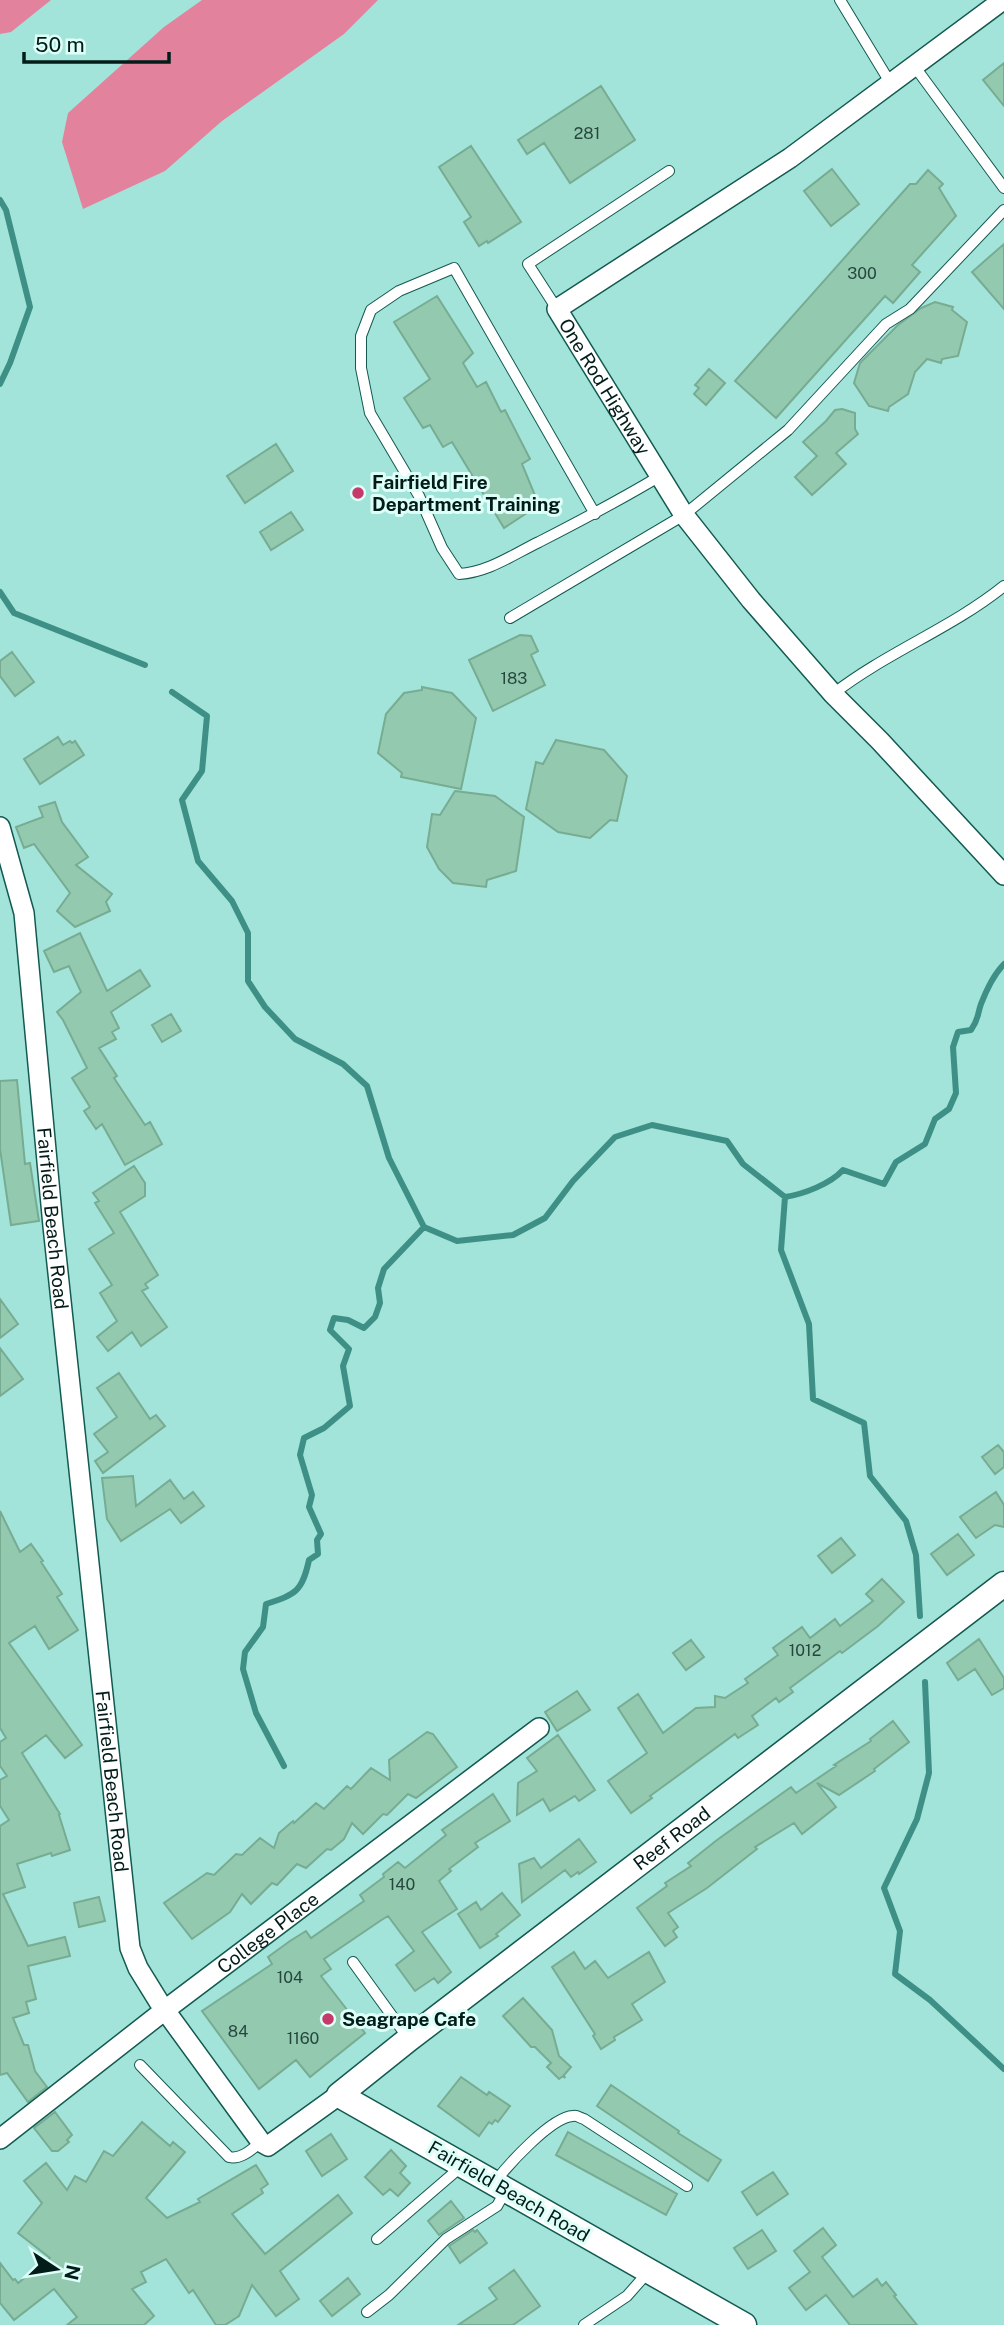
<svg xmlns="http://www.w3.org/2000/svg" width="1004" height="2325" font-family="'Public Sans',sans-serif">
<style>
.green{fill:#e2829c}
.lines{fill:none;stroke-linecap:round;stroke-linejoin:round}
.stream{stroke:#3e9086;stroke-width:6}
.building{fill:#92c9af;stroke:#77ac93;stroke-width:2}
.service-casing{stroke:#135a51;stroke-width:12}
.minor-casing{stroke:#135a51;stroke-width:22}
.tertiary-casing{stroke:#135a51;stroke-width:27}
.service{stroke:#fff;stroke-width:10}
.minor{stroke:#fff;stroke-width:19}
.tertiary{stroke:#fff;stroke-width:24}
.poi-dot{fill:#c6396b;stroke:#defef8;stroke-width:2.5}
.labels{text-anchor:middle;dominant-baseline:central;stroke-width:6;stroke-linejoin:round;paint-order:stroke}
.number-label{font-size:16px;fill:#26473e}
.street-label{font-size:19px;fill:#021c19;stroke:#defef8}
.poi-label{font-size:19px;font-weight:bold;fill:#021c19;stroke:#defef8;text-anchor:start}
</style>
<rect width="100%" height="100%" fill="#a2e4d9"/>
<path class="green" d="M0,0h51l-40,32 -11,2z
M202,0h176l-34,34 -122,87 -57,50 -82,38 -21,-67 6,-29 96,-86z"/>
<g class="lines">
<path class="stream" d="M0,200l6,10 24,97 -20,56 -10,21
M0,592l14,21 131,52
M172,692l35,24 -5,55 -20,29 16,61 34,40 16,32v48l17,26 30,32 48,25 24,22 22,72 35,69 33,14 56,-6 32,-17 28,-37 42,-44 37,-12 75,16 16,23 42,33 -4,53 28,74 4,75 51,24 6,53 36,45 10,34 4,61
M785,1197c19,-3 45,-13 58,-27l41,14 12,-22 29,-18 10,-25 14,-10 7,-16 -3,-46 5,-15 13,-2c8,-11 6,-15 10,-26 5,-13 13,-30 23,-40
M925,1682l4,91 -12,46 -33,69 16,43 -5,43 35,26 74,69
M284,1766l-28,-53 -13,-44 2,-17 18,-25 3,-23c30,-10 36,-12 43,-44l9,-6 -1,-14 4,-6 -12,-27 3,-12 -12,-40 4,-17 20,-10 26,-22 -7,-40 6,-17 -19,-19 4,-12 14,2 16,8 11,-11 5,-14 -2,-15 6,-19 40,-42"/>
</g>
<path class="building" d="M1004,63v43l-21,-26z
M601,86l34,54 -65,43 -26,-40 -17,11 -9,-14z
M471,146l50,76 -33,21 -1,-2 -8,5 -15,-24 7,-5 -32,-50z
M832,169l27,35 -28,22 -27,-35z
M928,170l15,14 -4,4 17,28 -44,49 8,7 -27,31 -8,-7 -109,122 -41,-37 175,-197h6z
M1004,244v65l-32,-37z
M437,296l36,57 -10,10 14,24 9,-5 15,30 4,-2 25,49 -8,5 17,41 -35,23 -52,-86 -9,5 -13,-22 -7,3 -19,-30 26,-19 -36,-57z
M935,302l18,5 -1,3 15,12 -9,34 -16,3 -1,4 -14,-4 -12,13 -7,22 -19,13 -1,4 -19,-5 -15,-23 6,-20 38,-38 23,-17z
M709,369l16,14 -19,22 -12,-11 5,-6 -4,-3z
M842,409l13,4v16l3,5 -22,19 10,11 -34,31 -17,-18 22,-21 -14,-14 23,-21 9,-11z
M276,444l17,27 -48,32 -18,-27z
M291,512l12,18 -32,20 -11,-18z
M520,635l11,1 7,15 -7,4 14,30 -52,26 -24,-51z
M12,652l22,30 -19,14 -15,-20v-15z
M422,687l30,6 24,25 -15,71 -60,-12 1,-4 -24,-20 8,-39 18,-21 18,-3z
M58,737l5,8 7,-4 2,2 3,-2 9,14 -44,29 -16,-25z
M556,740l48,10 23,26 -10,45 -7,-1 -20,18 -32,-6 -32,-23 10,-47 7,2z
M455,791l40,5 29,21 -8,54 -29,9 -1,7 -33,-4 -14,-14 -12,-22 5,-33 8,1z
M55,802l7,20 26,35 -12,8 36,29 -6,8 4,9 -35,16 -18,-16 13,-18 -36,-49 -10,4 -8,-21 27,-10 -4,-10z
M80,933l27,58 33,-21 10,16 -39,26 8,16 -7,4 4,7 -17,9 18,28 -3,2 31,47 5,-3 12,22 -37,21 -23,-41 -6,5 -12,-18 6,-4 -18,-29 15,-10 -24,-48 -6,-8 24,-20 -12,-26 -15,6 -10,-21z
M171,1014l10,17 -19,11 -10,-17z
M17,1080l8,84 5,-1 9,58 -28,4 -11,-76v-68z
M134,1166l11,17v13l-25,16 38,63 -13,9 3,4 -6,3 25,36 -26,19 -9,-14 -24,19 -11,-14 20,-16 -17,-28 12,-8 -23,-36 25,-16 -19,-30 4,-2 -6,-8z
M0,1299l18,25 -18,14z
M0,1348l23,31 -23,17z
M119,1373l31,46 6,-4 9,11 -62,47 -8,-12 13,-9 -14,-18 23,-17 -20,-29z
M998,1445l6,7v15l-9,7 -13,-17z
M133,1476l3,30 34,-26 14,19 9,-7 11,14 -23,17 -11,-14 -49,32 -14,-22 -5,-41z
M996,1492l8,13v22l-9,-2 -19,13 -16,-21z
M0,1511l20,41 11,-8 12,17 -2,1 21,32 -5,3 21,33 -29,19 -14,-23 -26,17 73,102 -17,13 -19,-23 -24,18 38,61 -1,1 11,35 -18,6 -1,-3 -34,11 8,23 -22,7 25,52 37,-9 5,19 -42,10 8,33 -10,3 3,11 -16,5 11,27h4l7,26 12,16 -19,15 -21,-29 -7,2v-249l9,-6 -9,-14v-26l7,-4 -7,-10v-24l6,-4 -6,-10z
M958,1534l16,21 -27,20 -16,-21z
M841,1538l14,17 -23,18 -14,-17z
M882,1579l22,23 -26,24 -36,27 -2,-2 -50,37 3,4 -14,10 -3,-4 -24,18 6,9 -20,13 -3,-4 -85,62 2,2 -21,15 -23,-32 39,-28 -29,-45 20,-14 25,39 33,-25 19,-1v-11l10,2 23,-15 -3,-4 33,-24 -5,-7 29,-21 8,11 25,-19 5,7 33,-25 -7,-7z
M979,1639l25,39v10l-12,7 -17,-26 -17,11 -11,-17z
M691,1640l13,17 -18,13 -13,-17z
M577,1691l13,19 -33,21 -12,-19z
M893,1721l16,21 -35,27 1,2 -36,24 -22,-12 19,24 -34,27 -8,-11 -39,24 2,2 -50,39 -39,25 10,14 -5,4 4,6 -12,9 -28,-38 30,-22 -2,-3 26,-17 -3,-3 29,-23 74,-53 5,6 40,-27 -2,-1 37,-24 -1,-2z
M427,1732l6,2 24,33 -41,31 -8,-4 -21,21 -4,-1 -20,20 -11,-11 -8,16 -13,11 -4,-1 -21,19 -9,-4 -20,21 -5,-2 -21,21 -9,-10 -12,18 -38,27 -28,-36 43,-30 7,2 22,-21 6,1 18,-17 14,10 5,-15 14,-12 1,2 22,-20 8,6 23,-23 4,3 20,-21 19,12 -1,-20z
M558,1735l37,55 -16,11 -4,-5 -25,15 -7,-12 -26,16 1,-32 19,-12 -10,-13z
M493,1794l17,27 -35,22 3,4 -29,22 2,2 -12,10 18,28 -35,23 29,40 -13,11 -4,-5 -19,13 -19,-26 18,-14 -26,-35 -8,5 -56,38 7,10 -10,7 44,57 -55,44 -14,-17 -37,29 -57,-78 70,-47 -4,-7 22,-16 16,-10 5,7 53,-37 -4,-6 24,-18 -1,-3 15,-12 7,6 41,-33 -4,-5z
M579,1839l17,23 -17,12 -1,-2 -7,5 -6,-7 -43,32 -3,-38 15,-6 7,10z
M502,1893l18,22 -24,19 2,2 -18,12 -22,-34 18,-12 5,8z
M99,1897l6,24 -26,6 -5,-24z
M574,1952l11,17 10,-8 13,17 41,-26 16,30 -33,22 10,16 -28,17 1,3 -14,9 -8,-13 2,-2 -43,-67z
M523,1998l29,32 7,26 12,11 -7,8 1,3 -2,-2 -4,3 -12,-12 4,-4 -16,-16h-4l-28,-31z
M461,2077l26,18 2,-3 21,14 -12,16 -3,-2 -3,4 -3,-2 -10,14 -41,-30z
M611,2085l68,46 -1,2 43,27 -13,21 -111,-75z
M55,2112l17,23 -5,5 2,2 -11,9h-6l-18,-23z
M142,2122l28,24 3,-4 12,10 -39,46 21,20 33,-16 -2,-3 58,-34 12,19 -7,5 2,4 -31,21 33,40 73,-59 14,18 -72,58 19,28 -23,17 -24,-31 -13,31 -14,9h-9l-23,-35 -4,3 -23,-34 -25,13 5,10 -14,7 22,27 -10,9h-77l10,-8 -23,-28 -40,31 -14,-17v-40l13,17 2,-1 3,4 32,-25 -32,-25 24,-30 -18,-22 22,-18 21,27 8,-14 11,6 18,-31 9,5z
M568,2132l109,62 -11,21 -110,-60z
M331,2134l16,25 -25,17 -16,-25z
M391,2150l15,16 -6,7 10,10 -12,13 -8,-7 -7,6 -18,-18z
M773,2172l15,22 -31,21 -15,-23z
M451,2201l13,17 -25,17 -11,-14z
M823,2228l13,17 -14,12 31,40 24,-18 5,7 4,-4 10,13 -2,1 23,29h-67l-24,-30 -20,15 -17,-22 21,-16 -16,-21z
M473,2230l2,2 2,-2 10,13 -27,20 -11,-17z
M762,2230l14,21 -28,18 -14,-21z
M514,2270l26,36 -27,19h-55l39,-26 -8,-11z
M348,2278l12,16 -28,22 -12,-15z"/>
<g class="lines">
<g class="service-casing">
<path id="service" d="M840,0l51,84
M915,67l89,121
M557,309l-29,-45 141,-93
M595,514l-141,-246 -55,23 -28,19 -10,26v32l9,45 49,83 23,52 17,26c30,-2 53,-19 80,-32 41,-21 81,-42 121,-66
M510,618l174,-103 104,-85 98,-106 24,-15 94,-99
M833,694c54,-42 119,-66 171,-108
M353,1962l55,76
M140,2065l89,92c12,3 23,-8 32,-15
M495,2182c13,-17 56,-65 78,-66 4,-1 7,2 11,3l103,67
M377,2239l85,-73
M367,2312l22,-17 57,-56 51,-33 9,-16
M584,2325l43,-29 22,-25"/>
</g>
<g class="minor-casing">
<g id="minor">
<path id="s1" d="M1003,0l-213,158 -233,151 127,206 67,85 82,94 47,47 124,134"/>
<path id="s2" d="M0,827l24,86 29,313 77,722 8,20 21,34 102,140 7,4 71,-51"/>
<path id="s3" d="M0,2139l165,-129 374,-282"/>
</g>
</g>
<g class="tertiary-casing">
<g id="tertiary">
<path id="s4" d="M744,2325l-405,-230 70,-56 595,-455"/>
</g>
</g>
<use href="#service" class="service"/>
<use href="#minor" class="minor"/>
<use href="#tertiary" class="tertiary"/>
</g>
<g class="poi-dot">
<circle cx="358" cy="493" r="7"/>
<circle cx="328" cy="2019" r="7"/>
</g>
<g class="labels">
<g class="number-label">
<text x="587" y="133">281</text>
<text x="862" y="273">300</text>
<text x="514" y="678">183</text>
<text x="805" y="1650">1012</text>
<text x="402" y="1884">140</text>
<text x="290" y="1977">104</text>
<text x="238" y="2031">84</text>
<text x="303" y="2038">1160</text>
</g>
<g class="street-label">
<text stroke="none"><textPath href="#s1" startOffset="634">One Rod Highway</textPath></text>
<text stroke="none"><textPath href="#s2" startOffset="396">Fairfield Beach Road</textPath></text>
<text stroke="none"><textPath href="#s2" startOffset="962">Fairfield Beach Road</textPath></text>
<text stroke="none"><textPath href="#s4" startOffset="886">Reef Road</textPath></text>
<text stroke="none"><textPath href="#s3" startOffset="338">College Place</textPath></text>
<text transform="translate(509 2191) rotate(30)">Fairfield Beach Road</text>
</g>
<g class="poi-label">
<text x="372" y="482">Fairfield Fire<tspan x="372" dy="22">Department Training</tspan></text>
<text x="342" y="2019">Seagrape Cafe</text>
</g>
</g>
<g transform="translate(56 2269) rotate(102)" stroke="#defef8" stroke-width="5" paint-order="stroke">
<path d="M0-5L12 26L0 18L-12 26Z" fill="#021c19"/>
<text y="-10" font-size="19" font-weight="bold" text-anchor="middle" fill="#021c19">N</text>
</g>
<path d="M24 52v10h145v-10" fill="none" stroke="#021c19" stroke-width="3.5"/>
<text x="35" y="52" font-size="21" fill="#021c19" stroke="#defef8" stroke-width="5" paint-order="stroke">50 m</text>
</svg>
